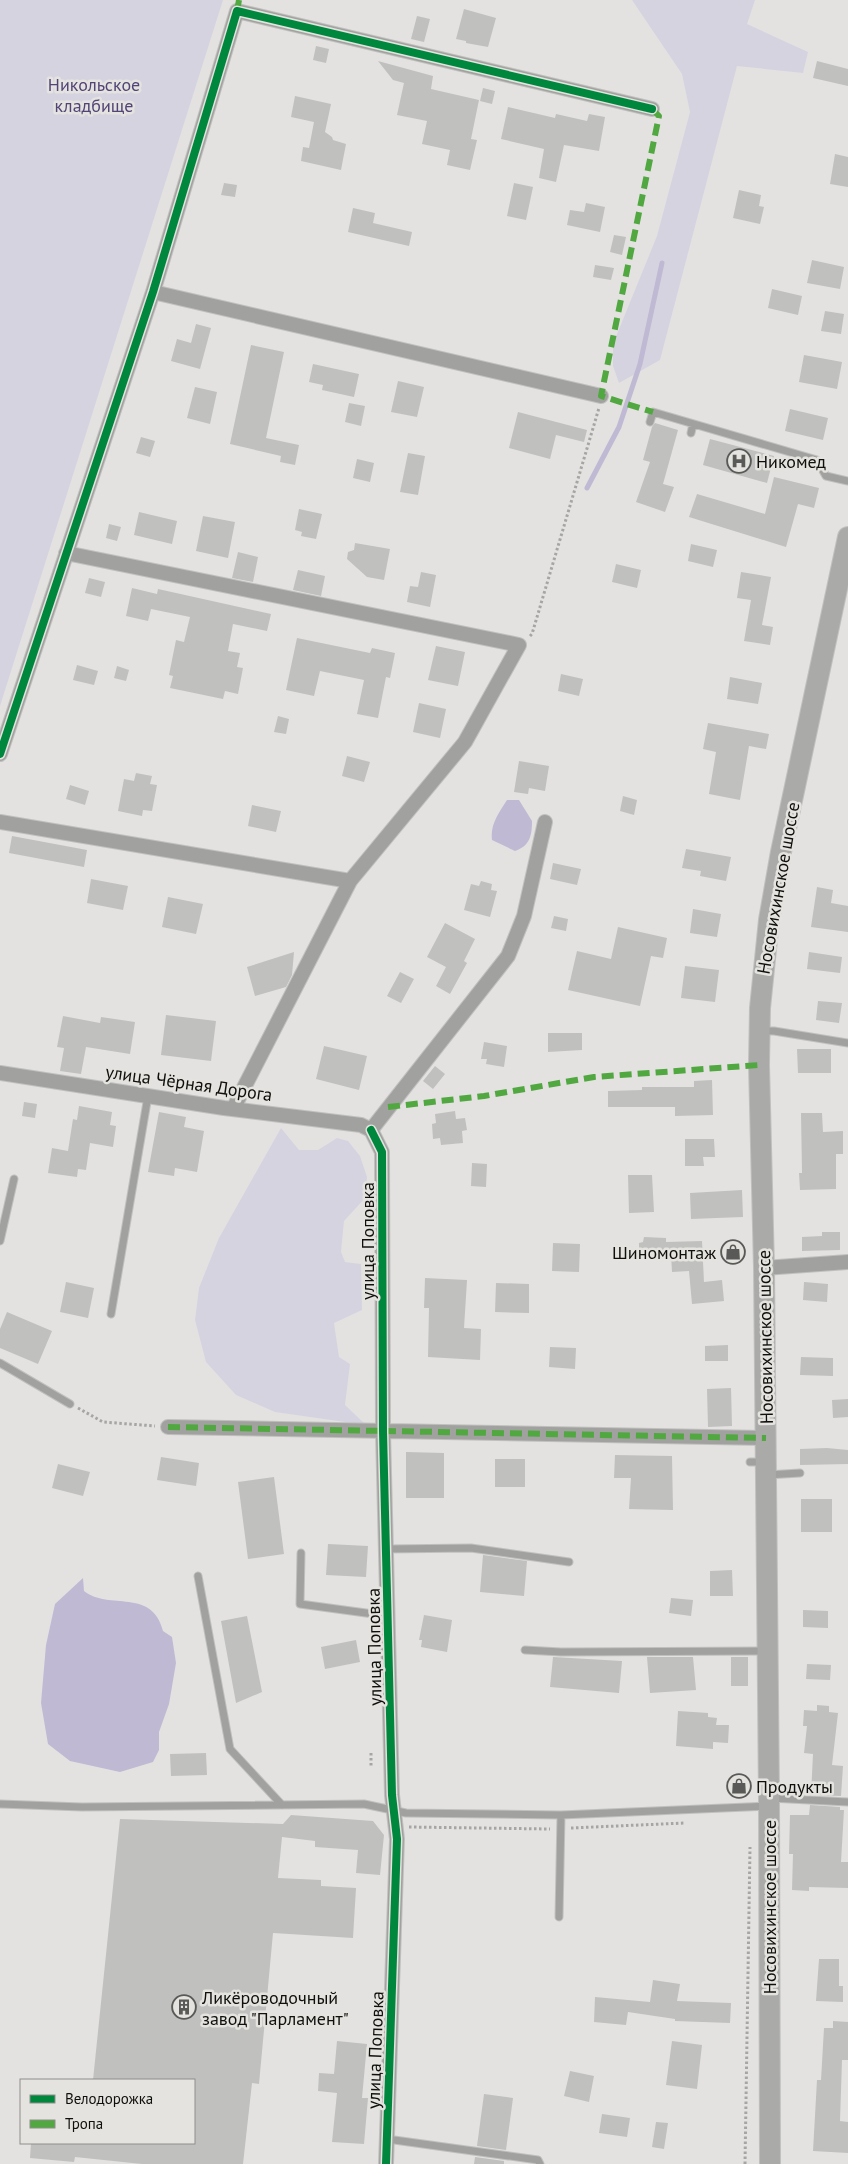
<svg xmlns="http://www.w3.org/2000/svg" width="848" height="2164" font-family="'PT Sans',sans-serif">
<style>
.green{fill:#d6d3e1}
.water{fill:#c0b9d3}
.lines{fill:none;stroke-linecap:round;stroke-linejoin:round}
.stream{stroke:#c0b9d3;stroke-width:5}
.building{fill:#c0c0be}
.service-casing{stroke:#c0c0bf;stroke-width:9}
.minor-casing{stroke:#c0c0bf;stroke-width:16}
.secondary-casing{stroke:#c0c0bf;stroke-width:22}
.path{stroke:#a5a5a4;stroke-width:3;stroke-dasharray:2.5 2.5;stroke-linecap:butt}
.service{stroke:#a1a19f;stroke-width:7}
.minor{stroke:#a1a19f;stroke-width:14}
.secondary{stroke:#aaaaa9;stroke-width:20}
.quiet{stroke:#51a841;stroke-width:6;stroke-dasharray:12 6;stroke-linecap:butt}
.cycleway-casing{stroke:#e4e3df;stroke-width:11}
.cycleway{stroke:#00873e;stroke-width:8}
.labels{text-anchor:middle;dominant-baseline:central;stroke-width:5;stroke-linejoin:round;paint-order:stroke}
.park-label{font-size:18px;fill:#524478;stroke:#e4e3df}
.poi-label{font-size:18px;fill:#0f0f0d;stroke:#e4e3df;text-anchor:start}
.street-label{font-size:18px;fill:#0f0f0d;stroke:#e4e3df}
</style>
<rect width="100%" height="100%" fill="#e3e2e0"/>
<path class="green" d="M0,0h223l-223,706z
M632,0h123l-8,24 61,28 -5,21 -66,-7 -77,294 -41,23 -6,-17v-22l44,-108 33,-124 -8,-38z
M281,1128l18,22h19l19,-12 11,3 12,15 7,21 -2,21 -21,23 -3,31 4,10 16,2 1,46 -28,13 5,34 11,7 -5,41 21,20 -91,-13 -39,-17 -30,-33 -11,-42 4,-32 20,-50z"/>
<path class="water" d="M507,800h12l13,21c0,14 -2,25 -17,30l-23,-11c-2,-16 7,-27 15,-40z
M83,1578l1,13c25,20 68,-4 79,40l9,6 4,26 -7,41 -10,28v18l-6,12 -33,10 -50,-11 -22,-17 -7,-41 5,-58 9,-41z"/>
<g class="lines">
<path class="stream" d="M587,488l32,-61 21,-63 22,-101"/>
</g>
<path class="building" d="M464,9l32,9 -8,29 -22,-4v-2l-10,-2z
M417,16l13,3 -6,23 -13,-3z
M316,46l13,3 -3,14 -13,-3z
M378,61l55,15 -2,13 48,11 -8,39 6,1 -7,30 -23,-5 3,-15 -28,-6 5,-23 -30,-6 7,-32 -11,-3z
M817,61l31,8v17l-35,-8z
M483,88l12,3 -3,13 -12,-3z
M295,96l36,8 -6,28 7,5 1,3 13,4 -5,26 -40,-9 2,-14 6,1 5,-26 -23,-5z
M508,107l47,11 1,-4 31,7 2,-7 16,3 -6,34 -35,-6 -8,37 -17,-4 5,-29 -43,-10z
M835,154l13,3v30l-18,-3z
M224,183l13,2 -2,12 -14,-2z
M514,183l19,4 -7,33 -19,-4z
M739,190l22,5 -2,11 5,1 -4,17 -27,-6z
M586,203l19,4 -5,25 -33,-7 3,-15 14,2z
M353,208l22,5 -2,10 39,9 -3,14 -61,-14z
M614,235l12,2 -4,18 -12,-3z
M812,260l32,7 -4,22 -33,-6z
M595,265l19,3 -3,12 -18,-3z
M772,289l30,7 -4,19 -30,-7z
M825,311l19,3 -3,20 -20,-3z
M196,324l15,4 -11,41 -29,-8 6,-22 14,4z
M251,345l33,7 -18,86 33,7 -4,20 -15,-3 1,-6 -51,-12z
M804,355l38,7 -5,27 -38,-7z
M313,364l46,10 -5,23 -32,-7 1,-5 -14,-3z
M398,381l26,6 -7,30 -26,-5z
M195,387l22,5 -7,32 -23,-6z
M349,403l16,3 -4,20 -16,-4z
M790,409l38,9 -5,22 -38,-9z
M518,412l69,18 -3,12 -28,-7 -6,24 -41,-11z
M655,423l23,7 -15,54 11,3 -9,25 -29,-10 14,-40 -7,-2 9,-33z
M141,437l14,4 -5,16 -14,-4z
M710,439l64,17 -7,27 -64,-18z
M408,453l17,3 -7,39 -18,-3z
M357,459l17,4 -4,19 -17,-4z
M774,477l45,11 -5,20 -16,-4 -12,43 -97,-30 8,-23 68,20z
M299,509l23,5 -6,25 -15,-3 1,-4 -7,-2z
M139,512l38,9 -5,23 -38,-9z
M203,516l32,6 -7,36 -32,-7z
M109,524l12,3 -4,14 -11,-3z
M355,543l35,6 -6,31 -17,-3 -20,-18 1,-7 6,-2z
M691,544l26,6 -4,17 -25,-6z
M238,552l20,5 -5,25 -21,-4z
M616,564l25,6 -4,18 -25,-6z
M298,570l27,6 -4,20 -28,-6z
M421,572l15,3 -6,32 -23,-5 3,-16 8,1z
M741,572l30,5 -9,48 11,2 -3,18 -26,-4 7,-41 -14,-2z
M89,578l16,4 -4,15 -16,-4z
M132,588l25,6 1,-5 113,25 -4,17 -34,-7 -5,27 12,2 -3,14 6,1 -5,26 -13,-3 -2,8 -53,-11 3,-12 -4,-1 7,-35 8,2 6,-25 -39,-8 -3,12 -22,-5z
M297,638l73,15 2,-5 23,5 -5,25 -4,-1 -8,41 -21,-4 7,-34 -44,-9 -6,25 -28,-6z
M436,646l29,6 -7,34 -30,-6z
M77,665l21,6 -4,14 -21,-5z
M117,666l12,4 -3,11 -12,-3z
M561,674l22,5 -4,17 -21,-5z
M730,677l32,6 -4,21 -31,-5z
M419,703l27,6 -6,29 -27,-6z
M278,716l11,3 -3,15 -12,-2z
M708,723l61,11 -3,15 -17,-3 -9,54 -31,-6 7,-42 -13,-3z
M347,756l23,6 -6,20 -22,-6z
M519,761l30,5 -4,25 -16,-3 -1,6 -14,-2z
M136,773l16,3 -2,8 7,1 -5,26 -9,-1 -1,6 -24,-5 6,-32 10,2z
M70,785l19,6 -4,14 -19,-6z
M623,796l14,4 -3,15 -14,-4z
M252,805l29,6 -5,21 -28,-6z
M12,836l75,14 -3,17 -75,-14z
M686,849l45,8 -5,24 -26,-5 1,-5 -19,-3z
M553,863l28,6 -4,16 -27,-6z
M91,879l37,7 -5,24 -36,-7z
M481,881l11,3 -1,6 6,1 -7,26 -26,-7 7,-26 8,2z
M817,887l16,3 -2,13 17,3v26l-37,-5z
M168,897l35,7 -7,30 -34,-7z
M693,909l28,5 -4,23 -27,-4z
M554,916l14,3 -2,12 -15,-3z
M445,923l30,16 -11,22 3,2 -17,31 -14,-8 10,-19 -19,-10z
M618,927l49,11 -4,20 -12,-2 -11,50 -72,-16 9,-39 34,8z
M294,952l-2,23 -6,12 -31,9 -8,-29z
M809,952l33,5 -2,16 -33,-4z
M685,966l34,4 -4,32 -34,-4z
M400,972l14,7 -13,24 -14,-7z
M818,1001l24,2 -3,20 -23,-3z
M166,1015l50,6 -5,40 -50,-6z
M63,1016l37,7 1,-6 34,5 -5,32 -44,-7 -5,27 -21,-3 4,-23 -7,-1z
M548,1033h34v17l-34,2z
M484,1042l23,4 -3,21 -18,-3 1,-5h-6z
M324,1046l43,10 -8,34 -43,-11z
M797,1049h34v24h-33z
M435,1066l10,8 -12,15 -10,-8z
M712,1080l1,35 -38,1v-9h-67v-16l34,-1v-3h52v-6z
M24,1102l13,2 -2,14 -13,-2z
M79,1106l33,6 -2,13 6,1 -3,21 -23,-4 -4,27 -8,-1 -1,8 -29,-4 4,-25 16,3 5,-32 4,1z
M455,1111l1,8 9,-1 2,12 -5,1 1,12 -22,2 -1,-7 -7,1 -1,-15 4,-1 -1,-9z
M159,1112l27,5 -2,10 20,4 -7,41 -22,-4 -1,8 -26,-4z
M801,1113h21l1,19 20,-1v23h-7v35l-36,1 -1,-17h3z
M685,1139h29l1,18h-12l1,9h-19z
M472,1163l15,1 -1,23 -15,-1z
M628,1175h24l2,37 -25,1z
M742,1190l1,27 -52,2 -1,-26z
M822,1232h18v18l-38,1v-14l20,-1z
M644,1237l22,1v4l36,-1 2,41 18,-2 2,21 -32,3 -3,-33 -17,1 -1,-18 -32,-2v-9l4,-1z
M553,1243l27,1 -1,28 -27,-1z
M425,1278l42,2 -3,48 17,1 -1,31 -52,-3 1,-49h-5z
M66,1282l28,6 -6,30 -28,-6z
M804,1282l24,2 -1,18 -24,-2z
M496,1283l33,1v29l-34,-1z
M7,1312l45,19 -14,33 -38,-16v-19z
M728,1345v16h-23v-15z
M550,1347l26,1 -1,21 -26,-2z
M801,1357l32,1v18l-33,-1z
M731,1388l1,38 -24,1 -1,-38z
M848,1399v18l-15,1 -1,-18z
M827,1448l21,2v14l-48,1v-16z
M406,1452l38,1v45h-38z
M615,1455l57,1 1,54 -44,-1 2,-31h-17z
M161,1457l38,6 -3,23 -39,-6z
M495,1459h30v28h-30z
M58,1464l32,8 -7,24 -31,-8z
M274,1477l10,77 -36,5 -10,-77z
M801,1499h31v33h-31z
M328,1544l40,2 -2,31 -40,-2z
M483,1555l44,6 -3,35 -44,-4z
M732,1570l1,26h-23v-25z
M671,1598l22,2 -2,16 -22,-3z
M803,1610l25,1v17l-25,-1z
M424,1615l28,5 -5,32 -26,-5 1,-7h-3z
M247,1616l15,76 -26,11 -15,-82z
M356,1640l4,22 -35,7 -4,-22z
M553,1657l69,4 -3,32 -69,-6z
M647,1657h46l3,33 -46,3z
M731,1657h17v29h-17z
M807,1664l24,1 -1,15 -24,-1z
M817,1705l12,1v6l9,1 -6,52 11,1 -2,30 -30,-1 2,-41 -9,-1 3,-27h-4l1,-16 13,1z
M678,1711l30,2v4l9,1 -1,7h13l-1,18 -15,-1v7l-37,-3z
M206,1753l1,22 -36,1 -1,-22z
M810,1805l30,2v3h4l-3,52h7v26l-39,-1v4l-17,-1 1,-36h-4l1,-39h19z
M291,1815l82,6 11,14 -4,40 -24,-2 2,-23 -43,-3v-6l-33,-4 -4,41 43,2v6l35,2 -3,50 -80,-5 -14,151 -7,-1 -9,81h-101l-67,-7 -1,5 -44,-4 1,-15h163v-63h-101l27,-261 163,5z
M819,1959h20v27h4v16l-27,-1z
M653,1980l27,4 -3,17 54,2 -1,20 -55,-2v-2l-47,-7 -2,13 -32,-3 1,-25 55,5z
M833,2021l15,1v38h-6l-2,61 8,1v31l-35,-2 4,-71h4l3,-52h9z
M337,2041l30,3 -5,54h6l-4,46 -32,-2 5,-49 -19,-2 1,-18 15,1z
M672,2041l30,4 -5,44 -31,-4z
M570,2071l24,5 -5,26 -25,-6z
M484,2094l29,4 -7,52 -29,-4z
M602,2114l28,4 -3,19 -28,-4z
M656,2122l12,1 -4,26 -12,-2z
M475,2157l29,4v3h-30z"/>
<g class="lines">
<g class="service-casing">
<path id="service" d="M650,422l3,-10 164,48 9,16 22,5
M691,433l2,-9
M760,1031h14l74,12
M0,1241l14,-62
M111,1314l37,-218
M0,1363l70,41
M750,1462h15
M767,1475l33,-2
M386,1549l85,-1 98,14
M301,1553l-1,51 88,12
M198,1576l32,173 52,56
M525,1650l36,2 204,-1
M770,1798l78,4
M0,1804l82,3 282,-3 42,9 155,2 207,-9
M559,1917l2,-102
M387,2139l151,21 2,4"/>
</g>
<g class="minor-casing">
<path id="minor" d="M153,292l448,104
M66,553l453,92 -54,97 -115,139 -117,228
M0,754l153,-462 84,-281 415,98
M0,822l350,59
M0,1073l224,35 137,17 10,5
M371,1130l11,22 1,280 9,363 5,44 -11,325
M371,1130l137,-174 16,-40 21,-94
M764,1268l84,-6
M168,1427l598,11"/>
</g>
<g class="secondary-casing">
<path id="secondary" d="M770,2164l-1,-366 -5,-530 -5,-203 1,-57 9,-88 12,-68 67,-315"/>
</g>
<path class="path" d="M530,636l2,-2 67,-226
M78,1408l25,14 52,4
M371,1753v13
M409,1827l141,2
M571,1828l114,-5
M745,2164l5,-317"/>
<use href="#service" class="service"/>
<use href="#minor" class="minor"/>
<use href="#secondary" class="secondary"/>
<path class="quiet" d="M237,11l2,-11
M652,109l7,7 -58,280 52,16
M388,1107l96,-11 110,-19 165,-12
M168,1427l598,11"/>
<g class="cycleway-casing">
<path id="cycleway" d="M0,754l153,-462 84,-281 415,98
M371,1130l11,22 1,280 9,363 5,44 -11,325"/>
</g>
<use href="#cycleway" class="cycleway"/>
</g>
<defs>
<g id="hospital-ring" transform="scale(1.25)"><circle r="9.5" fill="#e4e3df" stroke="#595957" stroke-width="1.5"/><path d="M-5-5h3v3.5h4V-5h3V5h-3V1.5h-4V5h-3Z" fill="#595957"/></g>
<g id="shop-ring" transform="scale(1.25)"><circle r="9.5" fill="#e4e3df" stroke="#595957" stroke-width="1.5"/><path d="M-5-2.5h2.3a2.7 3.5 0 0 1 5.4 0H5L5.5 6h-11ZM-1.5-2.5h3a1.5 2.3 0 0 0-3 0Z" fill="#595957"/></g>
<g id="building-ring" transform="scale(1.25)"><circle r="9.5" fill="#e4e3df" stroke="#595957" stroke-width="1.5"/><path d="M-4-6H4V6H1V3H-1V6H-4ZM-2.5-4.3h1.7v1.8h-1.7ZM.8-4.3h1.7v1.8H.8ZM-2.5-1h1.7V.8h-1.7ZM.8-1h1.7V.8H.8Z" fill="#595957"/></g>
</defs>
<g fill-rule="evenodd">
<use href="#hospital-ring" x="739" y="461"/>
<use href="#shop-ring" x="733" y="1252"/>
<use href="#shop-ring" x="739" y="1786"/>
<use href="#building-ring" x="184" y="2007"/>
</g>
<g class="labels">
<g class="park-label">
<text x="94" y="84">Никольское<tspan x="94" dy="21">кладбище</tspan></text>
</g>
<g class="poi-label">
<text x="756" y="461">Никомед</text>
<text x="716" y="1252" text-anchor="end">Шиномонтаж</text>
<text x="756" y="1786">Продукты</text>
<text x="202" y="1997">Ликёроводочный<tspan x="202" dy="21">завод "Парламент"</tspan></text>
</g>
<g class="street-label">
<text transform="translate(778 888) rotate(-80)">Носовихинское шоссе</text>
<text transform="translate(189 1083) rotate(8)">улица Чёрная Дорога</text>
<text transform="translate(367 1241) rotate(-90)">улица Поповка</text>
<text transform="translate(765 1337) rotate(-91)">Носовихинское шоссе</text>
<text transform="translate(374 1647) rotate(-91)">улица Поповка</text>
<text transform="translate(769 1907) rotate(-90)">Носовихинское шоссе</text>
<text transform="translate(375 2050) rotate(-88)">улица Поповка</text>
</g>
</g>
<rect x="20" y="2079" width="175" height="65" fill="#e4e3df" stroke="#8f8e8b"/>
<rect x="30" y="2095" width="25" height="8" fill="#00873e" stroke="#8f8e8b"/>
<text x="65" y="2104" font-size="15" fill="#0f0f0d">Велодорожка</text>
<rect x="30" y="2120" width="25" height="8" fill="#51a841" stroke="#8f8e8b"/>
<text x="65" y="2129" font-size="15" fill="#0f0f0d">Тропа</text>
</svg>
